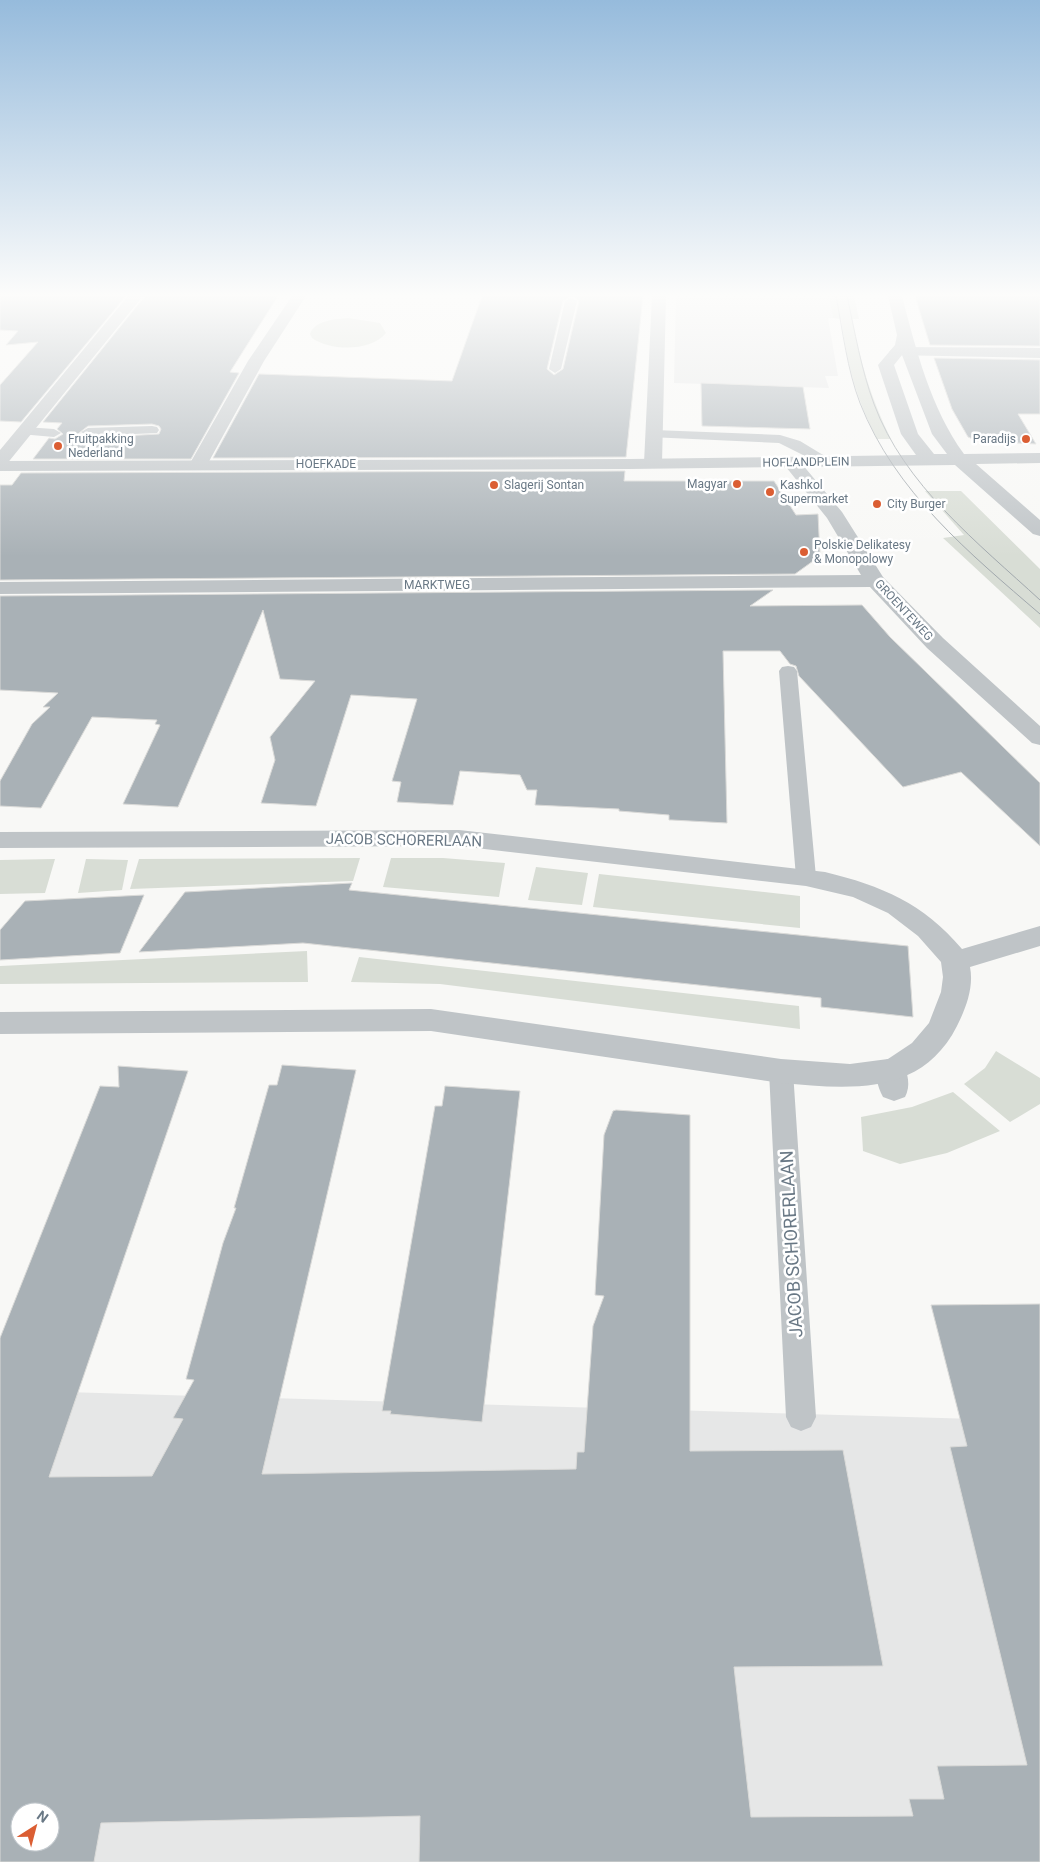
<svg xmlns="http://www.w3.org/2000/svg" width="1040" height="1862" font-family="Roboto,sans-serif">
<style>
.built{fill:#e6e7e7;fill-rule:evenodd}
.green{fill:#d8ddd5}
.building{fill:#a9b1b6;stroke:#dadad8;fill-rule:evenodd}
.lines{fill:none;stroke-linecap:round;stroke-linejoin:round}
.service{fill:#bfc4c7;fill-rule:evenodd}
.pedestrian{fill:#bfc4c7;fill-rule:evenodd}
.minor{fill:#bfc4c7;fill-rule:evenodd}
.tertiary{fill:#bfc4c7;fill-rule:evenodd}
.tram{stroke:#a1a8ad;stroke-width:1}
.poi-dot{fill:#db5e33;stroke:#fff;stroke-width:2}
.labels{text-anchor:middle;dominant-baseline:central;stroke-width:5;stroke-linejoin:round;paint-order:stroke}
.far-poi-label{font-size:12px;fill:#697885;stroke:#fff;text-anchor:start}
.far-street-label{font-size:12px;fill:#697885;stroke:#fff}
.street-label{font-size:15px;fill:#697885;stroke:#fff}
.near-street-label{font-size:18px;fill:#697885;stroke:#fff}
</style>
<rect width="100%" height="100%" fill="#f8f8f6"/>
<path class="built" d="M676,296h153l4,22h-5l10,58h-13l4,12 -155,-5z
M0,1390l1040,31v441h-1040zM20,1812h30v30h-30z"/>
<path class="green" d="M829,296h25l5,23h-7c8,43 20,82 39,120h-14c-22,-43 -29,-73 -36,-120l-8,-1z
M348,318l32,5 6,10c-15,19 -56,18 -74,5l-2,-4c5,-14 26,-15 38,-16z
M925,491h36l79,78v59l-97,-90 21,-3z
M360,858l-7,23 -223,8 9,-30z
M391,858h52l62,5 -6,34 -116,-10z
M55,859l-10,34 -45,1v-34z
M86,859l42,1 -6,30 -44,3z
M536,867l52,6 -6,32 -54,-5z
M599,874l201,22v32l-207,-21z
M307,951l1,31 -308,2v-18z
M359,957l440,49 1,23 -360,-45 -89,-2z
M996,1051l44,27v26l-30,18 -46,-38 21,-16z
M953,1092l47,39 -53,22 -47,11 -37,-13 -2,-34 51,-10z"/>
<path class="building" d="M0,296h126l-105,126 -21,-1v-36l38,-43 -32,3 12,-14 -18,-1z
M145,296h133l-48,76 9,1 -48,86h-158l16,-21 6,1 8,-5 -6,-5 5,-6 -19,-1zM152,424l7,2 2,3 -2,5 -71,4 -9,-5 9,-7z
M482,296h161l-17,161 -413,1 46,-84 193,7zM572,296l7,5 -16,68 -9,6 -7,-6 16,-68z
M915,296h125v50l-110,-1z
M934,358l106,2v54h-22l18,30 -59,-3 -9,-4 -16,-28z
M701,383l102,4 7,42 -108,-3z
M625,471l-1,10h150l22,34 22,-1 2,42 -25,18 -795,6v-95h12l9,-12z
M773,590l-23,16 112,-1 28,32 150,146v63l-79,-74 -58,15 -104,-111 -3,-10 -6,-2 -10,-13h-57l4,172 -55,-3h-3v-5l-50,-4v-2l-84,-4 2,-15h-10l-7,-15 -60,-4 -7,34 -56,-3 4,-20 -9,-1 25,-82 -66,-4 -35,111 -55,-3 14,-43 -5,-23 45,-56 -35,-2 -17,-69 -85,197 -55,-3 37,-79 -5,-1 2,-4 -65,-3 -51,91 -41,-2v-25l32,-57 18,-17h-7l15,-14 -58,-3v-94z
M352,883l-3,7 559,56 5,71 -92,-10v-9l-518,-55 -164,9 46,-60z
M144,895l-24,58 -120,7v-30l25,-29z
M282,1065l74,5 -94,404 314,-5 1,-17h7l9,-126 11,-30 -9,-1 9,-160 9,-24 3,-1 74,5v336l153,-1 40,216 -149,1 17,150 162,-1 -4,-17h35l-7,-33 90,-1 -77,-318 17,-1 -36,-141 109,-1v558h-621l1,-46 -319,7 -7,39h-94v-524l100,-252 19,1 -1,-21 70,5 -139,406 103,-1 31,-57 -10,-1 21,-38 -8,-1 37,-136 13,-35h-2l35,-123h8zM20,1812h30v30h-30z
M445,1086l75,5 -38,331 -92,-8 1,-3h-9l53,-305h7z"/>
<g class="lines">
<path class="service" d="M571,298l6,3 -16,68 -6,4 -6,-4 16,-68z
M152,426l5,1 2,3 -2,3 -69,3 -7,-4 7,-4z
M25,427l29,2 7,4 -7,4 -34,-3 -2,-3z
M654,430l126,5 20,6 33,20 -2,3h-10l-42,-21 -130,-6 -2,-3 2,-3z
M788,666l6,1 3,4 19,206 -3,5 -7,2 -7,-2 -3,-5 -17,-206 3,-4z
M781,1062l8,3 4,6 23,346 -5,10 -10,4 -10,-4 -5,-10 -17,-346 4,-6z"/>
<path class="pedestrian" d="M891,1058l11,4c6,11 9,24 3,35l-11,4 -11,-4c-6,-11 -9,-23 -3,-35z"/>
<path class="minor" d="M128,296h15l-137,169 -6,1v-16z
M292,296h14l-42,65 -57,104 -3,4h-12l-3,-4 59,-104z
M652,296h14l-4,167 -3,4h-12l-3,-4z
M897,347l143,1v10l-148,-3 -3,-3 3,-3z
M791,457l6,1 45,54 41,65 60,61 97,88v19l-8,-2 -105,-95 -57,-61 -870,7v-12l861,-7 -34,-57 -45,-56 3,-4z
M459,830l366,42c57,14 98,31 137,77l78,-23v20l-70,21c4,20 -4,41 -13,59 -36,71 -108,63 -176,57l-350,-52 -431,3v-22l431,-3 350,50 69,5 38,-5 24,-16 17,-20 12,-31 2,-15 -2,-15 -23,-26 -30,-23 -35,-16 -47,-11 -347,-40 -459,2v-16z"/>
<path class="tertiary" d="M888,296h14c14,54 29,113 62,158l76,-1v10l-64,1 64,56v16l-7,-2 -78,-69 -325,4 -630,2v-10l630,-2 286,-4 -15,-21 -23,-69 17,-20 2,-10zM902,355l30,79 15,20h-13l-16,-20 -24,-69z"/>
<path class="tram" d="M836,296c7,36 11,73 24,107 35,89 109,150 180,211
M847,296c8,36 14,73 27,108 30,81 104,139 166,196"/>
</g>
<linearGradient id="sky" x2="0" y2="1"><stop stop-color="#96bbdc"/><stop offset="0.53" stop-color="#fcfcfb"/><stop offset="1" stop-color="#fcfcfb" stop-opacity="0"/></linearGradient>
<rect width="1040" height="557" fill="url(#sky)"/>
<g class="poi-dot">
<circle cx="1026" cy="439" r="5"/>
<circle cx="58" cy="446" r="5"/>
<circle cx="737" cy="484" r="5"/>
<circle cx="494" cy="485" r="5"/>
<circle cx="770" cy="492" r="5"/>
<circle cx="877" cy="504" r="5"/>
<circle cx="804" cy="552" r="5"/>
</g>
<g class="labels">
<g class="far-poi-label">
<text x="68" y="439">Fruitpakking<tspan x="68" dy="14">Nederland</tspan></text>
<text x="1016" y="439" text-anchor="end">Paradijs</text>
<text x="727" y="484" text-anchor="end">Magyar</text>
<text x="504" y="485">Slagerij Sontan</text>
<text x="780" y="485">Kashkol<tspan x="780" dy="14">Supermarket</tspan></text>
<text x="887" y="504">City Burger</text>
<text x="814" y="545">Polskie Delikatesy<tspan x="814" dy="14">&amp; Monopolowy</tspan></text>
</g>
<g class="far-street-label">
<text transform="translate(806 462) rotate(-1)">HOFLANDPLEIN</text>
<text x="326" y="464">HOEFKADE</text>
<text x="437" y="585">MARKTWEG</text>
<text transform="translate(904 610) rotate(47)">GROENTEWEG</text>
</g>
<g class="street-label">
<text transform="translate(404 840) rotate(1)">JACOB SCHORERLAAN</text>
</g>
<g class="near-street-label">
<text transform="translate(791 1244) rotate(-93)">JACOB SCHORERLAAN</text>
</g>
</g>
<g transform="translate(35 1827) rotate(36)"><circle r="24" fill="#ffffff" stroke="#c3c9ce"/>
<path d="M0-4L9 19L0 12L-9 19Z" fill="#db5e33"/>
<text y="-8" font-size="14" font-weight="bold" text-anchor="middle" fill="#697885">N</text>
</g>
</svg>
